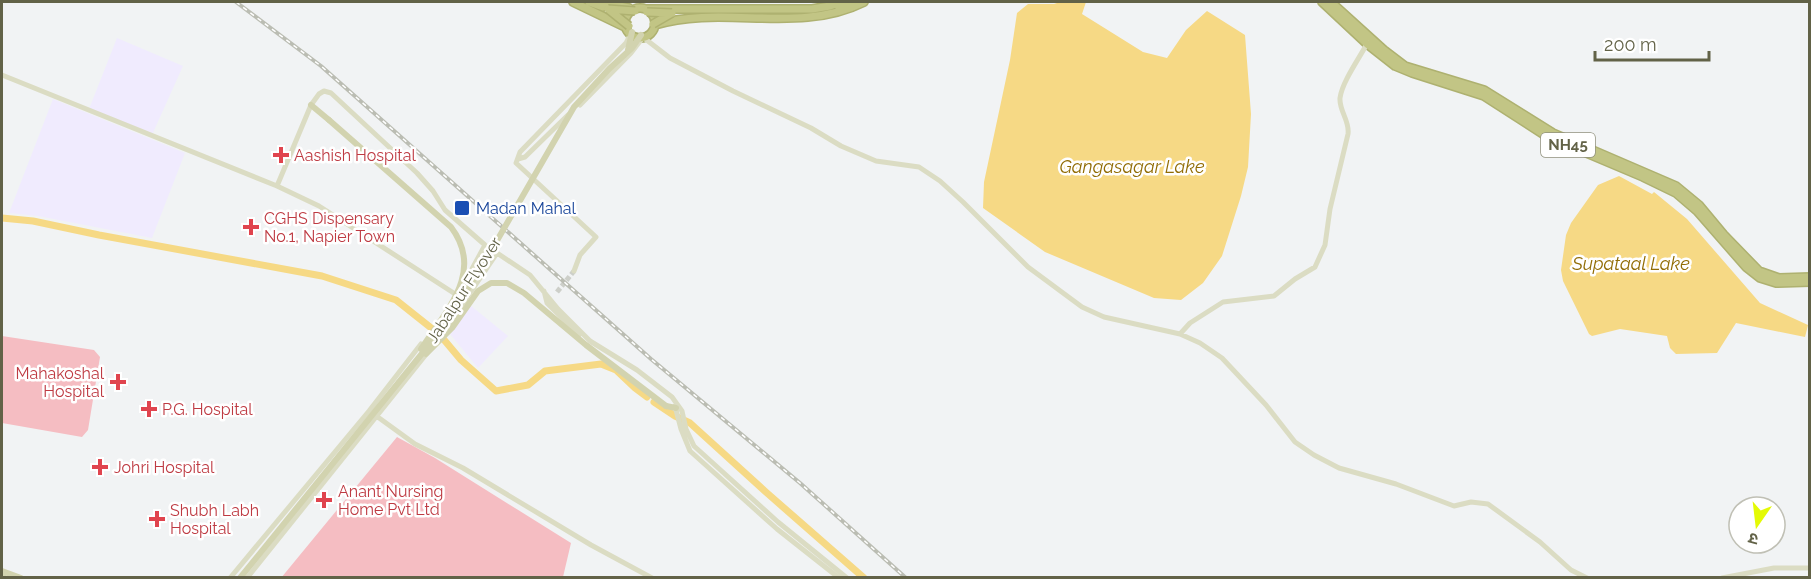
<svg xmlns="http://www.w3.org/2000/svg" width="1811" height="579" font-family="Raleway,'Noto Sans Devanagari',sans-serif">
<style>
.commercial{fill:#f0ebfe}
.green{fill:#f5bdc2}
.water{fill:#f6d985}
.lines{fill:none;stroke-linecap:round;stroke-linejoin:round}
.river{stroke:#f6d985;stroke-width:7}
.secondary-tunnel{stroke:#cdcfc9;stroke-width:5;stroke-dasharray:5 2.5;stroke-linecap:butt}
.highway-casing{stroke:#aeb170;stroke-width:10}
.secondary{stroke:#dbdcc3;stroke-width:5}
.primary{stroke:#d2d3af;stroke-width:6}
.highway{stroke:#c2c585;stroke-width:7}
.rail-casing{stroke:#bbbdb3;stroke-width:4}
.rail{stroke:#fff;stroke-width:1.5;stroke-dasharray:4.5;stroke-linecap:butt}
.highway-bridge-casing{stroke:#aeb170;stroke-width:10;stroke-linecap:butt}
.primary-bridge{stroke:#d2d3af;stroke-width:6}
.highway-bridge{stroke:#c2c585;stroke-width:7}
.health-dot{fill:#e0444e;stroke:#fff;stroke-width:2}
.transit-dot{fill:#1a4fb4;stroke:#fff;stroke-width:2}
.labels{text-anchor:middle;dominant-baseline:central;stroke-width:5;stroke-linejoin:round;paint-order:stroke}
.shield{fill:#fff;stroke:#91917e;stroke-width:1.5}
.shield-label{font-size:15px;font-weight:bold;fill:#626247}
.health-label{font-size:16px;fill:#be3a42;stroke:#fff;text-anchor:start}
.transit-label{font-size:16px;fill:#164399;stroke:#fff;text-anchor:start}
.street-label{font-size:16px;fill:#626247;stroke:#fff}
.water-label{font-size:18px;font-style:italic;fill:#916c04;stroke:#fff}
</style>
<rect width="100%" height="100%" fill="#f1f3f4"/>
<path class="commercial" d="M117,38l66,28 -31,69 -63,-26z
M53,99l132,54 -33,85 -114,-22 -29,-3z
M470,305l38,31 -30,32 -28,-34z"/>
<path class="green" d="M2,336l92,14 6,7 -12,73 -6,7 -80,-14z
M397,437l38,21 136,85 -8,34 -282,1z"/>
<path class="water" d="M1060,2h26l-4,12 61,38 24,6 19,-28 21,-19 38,24 6,79 -3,53 -7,29 -19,60 -19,27 -22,17 -27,-2 -109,-46 -62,-44 1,-26 26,-122 7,-47 11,-9h26z
M1619,176l33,18 2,-2 33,27 73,84 48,22 -3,12 -69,-14 -19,30 -41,1 -6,-6 -3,-12 -47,-7 -28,7 -3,-2 -26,-53 -2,-11 5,-35 5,-12 27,-38z"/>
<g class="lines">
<path class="river" d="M2,218l31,3 66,14 223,41 74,24 44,35 21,25 35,31 32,-6 17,-14 56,-7 15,6 19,18 12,9
M654,402l21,14 15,7 77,70 97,85"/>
<path class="secondary-tunnel" d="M557,292l17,-21"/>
<g class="highway-casing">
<path id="highway" d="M573,2l52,25
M589,2l14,5
M600,2l29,6
M1322,2l45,42 28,22 17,7 72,23 62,40 97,41 33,16 21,18 49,56 14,11 16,5 34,-1
M1331,2l53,48 21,16 79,24 69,43 123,53 23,19 25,30 35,36 20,7 31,-1
M625 23a15 15 0 1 1 30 0a15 15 0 1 1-30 0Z
M839,8l13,-6
M645,9h167l18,-3 12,-4
M655,25c68,-21 143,10 209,-23"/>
</g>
<path class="secondary" d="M644,38l26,20 63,33 78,37 30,18 35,15 43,6 21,14 23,21 65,65 54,40 22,10 76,17 20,9 22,15 44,47 29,37 19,13 25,13 57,16 58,22 17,-4 17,2 52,38 31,28 16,8
M2,75l275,111 42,20 147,95
M580,105l51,-52 10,-13
M518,159l7,-2 43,-42
M277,186l34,-81 8,-11 5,-3 7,2 86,80 16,18 12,19 40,35 45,30 28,34 32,32 47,29 35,27 10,14 4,18 8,17 84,76 69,56
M574,271l6,-16 16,-18 -80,-74 4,-11 106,-109 3,-6
M460,291l25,-46
M544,291l3,12 32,32
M1180,334l10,-11 33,-21 51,-6 21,-17 20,-12 10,-22 5,-36 18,-75c2,-13 -9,-23 -8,-36 2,-16 20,-41 28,-56
M440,337l57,-84
M675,406l6,23 9,22 87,78 62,49
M375,415l40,29 48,24 128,77 61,33
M230,578l139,-167 52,-67
M247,578l181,-226
M1722,578l52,-10h36"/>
<path class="primary" d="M311,105l18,15
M666,406l10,2
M2,571l19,7
M2,577l2,1"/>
<use href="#highway" class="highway"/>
<g class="rail-casing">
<path id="rail" d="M236,2l85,64 330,293 149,124 106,95"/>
</g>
<use href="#rail" class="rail"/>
<g class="highway-bridge-casing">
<path id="highway-bridge" d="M608,9l27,2
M608,9l21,17
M647,12l25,1
M653,24l19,-11"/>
</g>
<path class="primary-bridge" d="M628,50l4,-18
M329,120l122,107c34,45 -5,84 -30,122
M426,354l26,-26 26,-37 13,-8h16l17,10 62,52 80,61
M240,578l206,-254 45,-73 83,-144 35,-38 23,-21 9,-13"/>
<use href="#highway-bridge" class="highway-bridge"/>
</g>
<g class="health-dot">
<path d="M278 146h6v6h6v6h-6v6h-6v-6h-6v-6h6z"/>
<path d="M248 218h6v6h6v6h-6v6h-6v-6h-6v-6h6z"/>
<path d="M115 373h6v6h6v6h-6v6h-6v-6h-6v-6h6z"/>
<path d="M146 400h6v6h6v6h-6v6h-6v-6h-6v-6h6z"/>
<path d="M97 458h6v6h6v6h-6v6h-6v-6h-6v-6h6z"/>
<path d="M321 491h6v6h6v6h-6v6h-6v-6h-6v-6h6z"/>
<path d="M154 510h6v6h6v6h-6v6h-6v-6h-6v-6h6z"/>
</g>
<rect class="transit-dot" x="454" y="200" width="16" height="16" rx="3"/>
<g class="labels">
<rect class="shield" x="1541" y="133" width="54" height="24" rx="4.5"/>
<g class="shield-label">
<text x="1568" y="145">NH45</text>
</g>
<g class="health-label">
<text x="294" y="155">Aashish Hospital</text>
<text x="264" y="218">CGHS Dispensary<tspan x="264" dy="18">No.1, Napier Town</tspan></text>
<text x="104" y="373" text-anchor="end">Mahakoshal<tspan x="104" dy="18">Hospital</tspan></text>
<text x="162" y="409">P.G. Hospital</text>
<text x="114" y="467">Johri Hospital</text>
<text x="338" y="491">Anant Nursing<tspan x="338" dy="18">Home Pvt Ltd</tspan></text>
<text x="170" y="510">Shubh Labh<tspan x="170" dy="18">Hospital</tspan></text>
</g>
<g class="transit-label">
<text x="476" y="208">Madan Mahal</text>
</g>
<g class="street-label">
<text transform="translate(464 290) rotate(-57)">Jabalpur Flyover</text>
</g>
<g class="water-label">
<text x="1132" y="166">Gangasagar Lake</text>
<text x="1631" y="263">Supataal Lake</text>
</g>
</g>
<rect width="1811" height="579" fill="none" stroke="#626247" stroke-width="6"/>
<g transform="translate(1757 525) rotate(194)"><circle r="28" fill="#ffffff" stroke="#c0c0b5" stroke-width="1.5"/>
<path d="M0-4.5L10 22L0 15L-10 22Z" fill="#e4fa05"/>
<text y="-9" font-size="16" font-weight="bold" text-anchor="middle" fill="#626247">उ</text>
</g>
<path d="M1595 51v9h114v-9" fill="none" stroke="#626247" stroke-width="3"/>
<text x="1604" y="51" font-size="18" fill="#626247" stroke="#ffffff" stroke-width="4.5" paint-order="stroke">200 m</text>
</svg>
